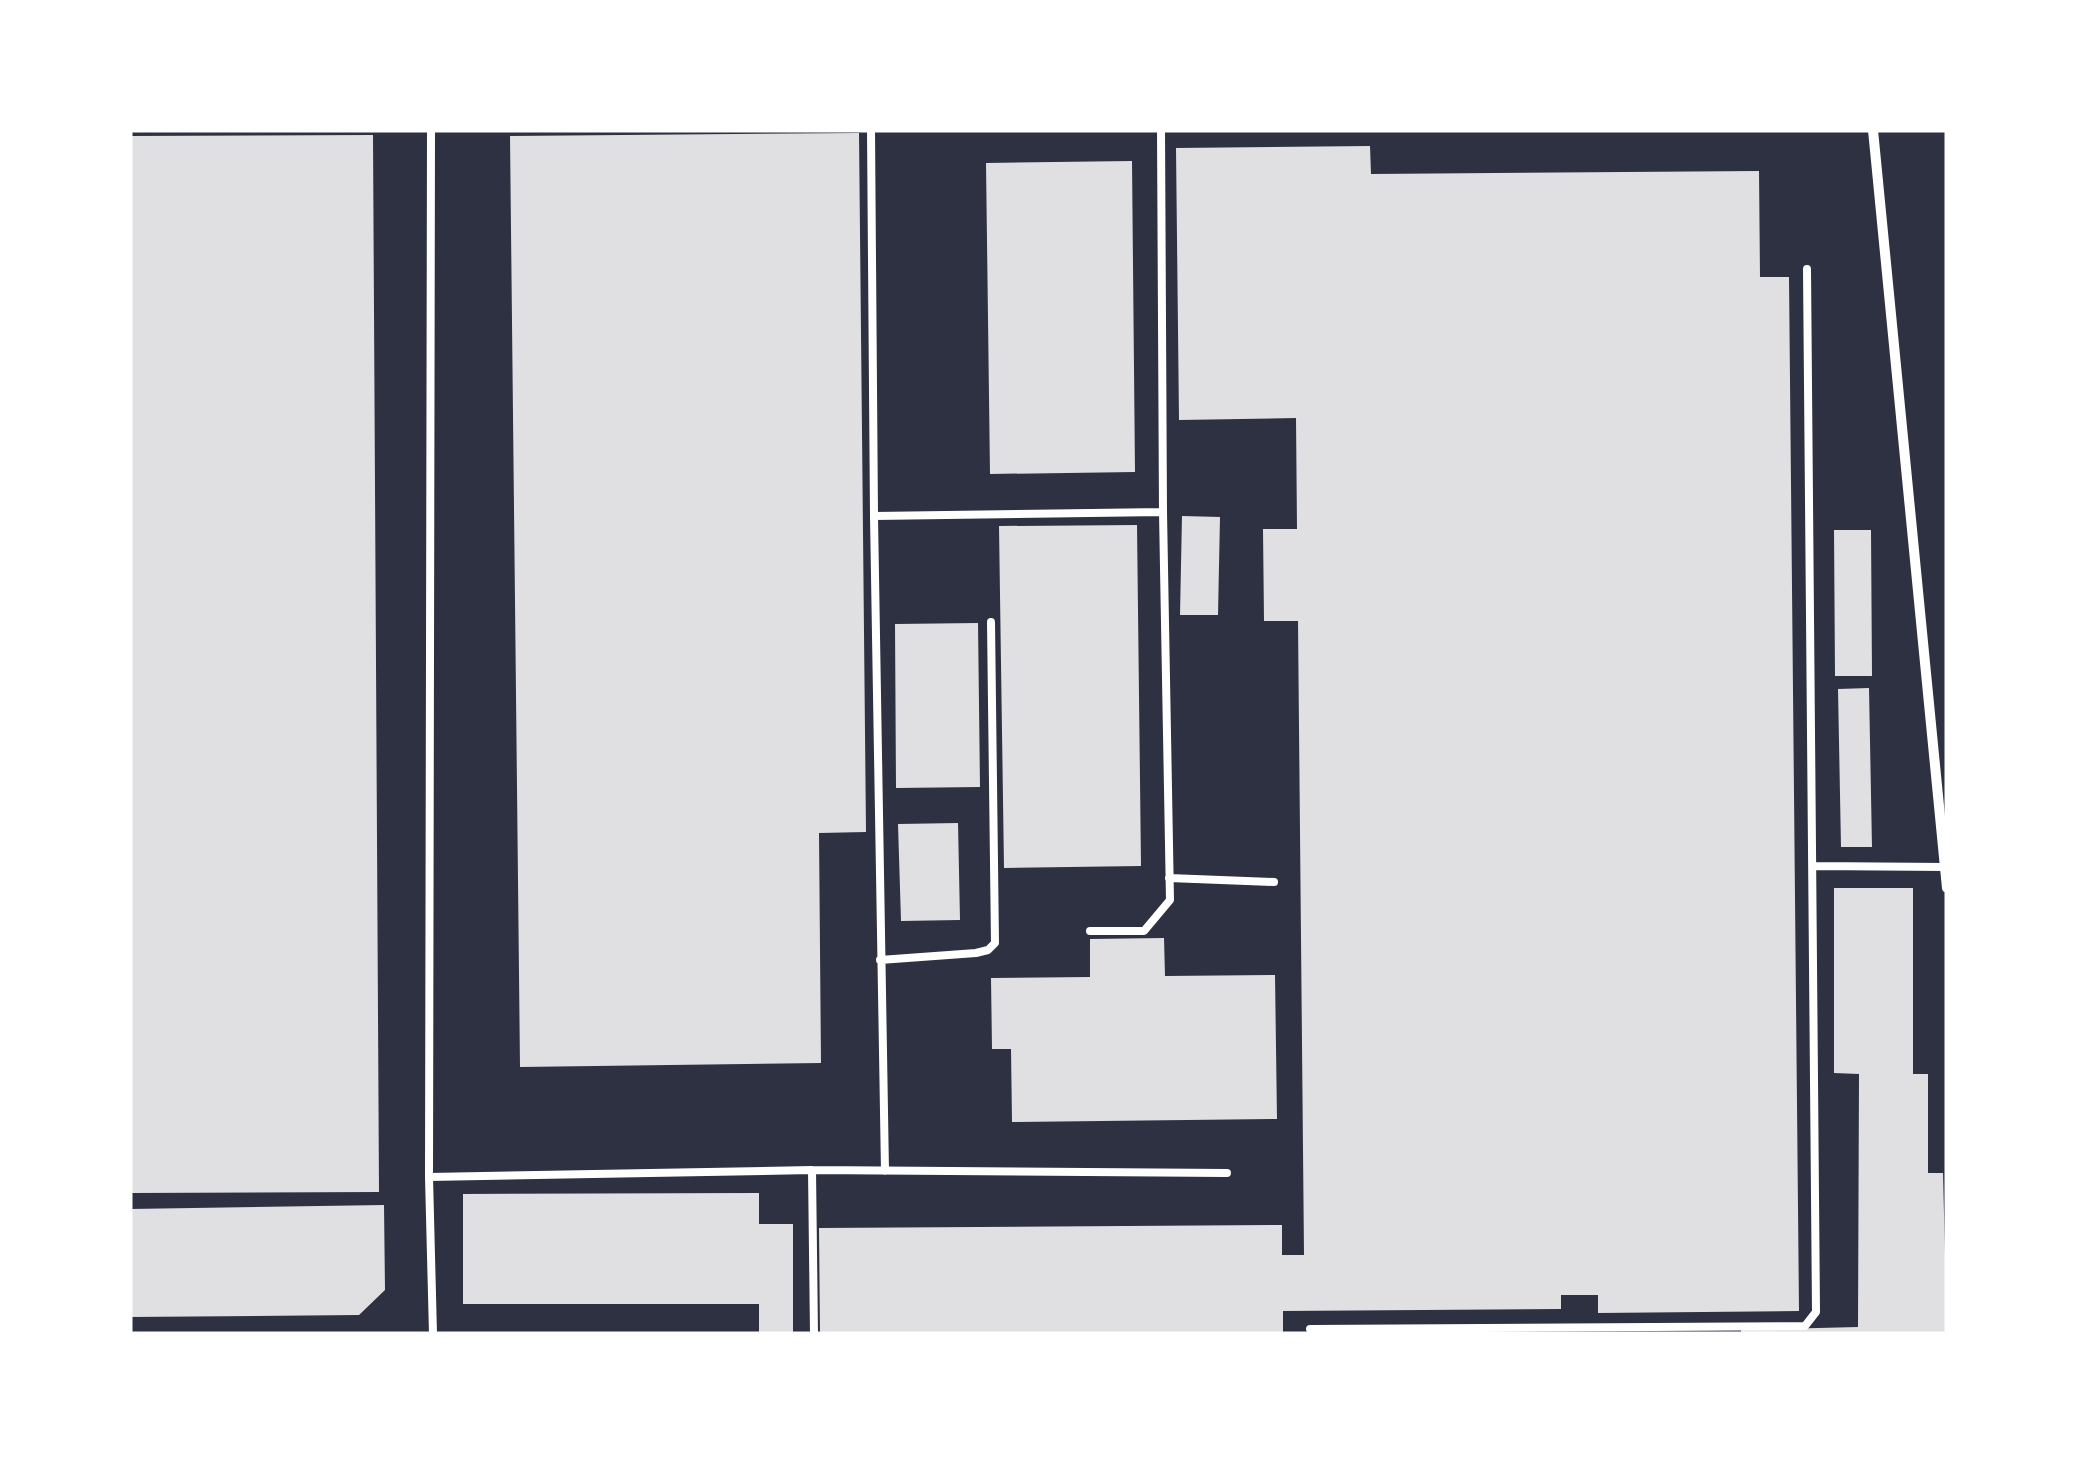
<svg xmlns="http://www.w3.org/2000/svg" width="2077" height="1464" font-family="'Nunito Sans',sans-serif">
<style>
.building{fill:#e0e0e3}
.lines{fill:none;stroke-linecap:round;stroke-linejoin:round}
.service{stroke:#fff;stroke-width:8}
.minor{stroke:#fff;stroke-width:10}
</style>
<rect width="100%" height="100%" fill="#2d3142"/>
<path class="building" d="M859,133l7,699 -47,1 2,230 -301,4 -10,-931z
M373,135l6,1057 -249,1v-1057z
M1370,146l1,28 388,-3 1,106h29l10,1034 -201,2v-18h-37v14l-278,2v23h-463l-1,-106 463,-3v30h22l-6,-634h-34l-1,-92h34l-1,-111 -117,2 -3,-272z
M1132,161l3,311 -145,2 -4,-311z
M1182,516l38,1 -2,98h-38z
M1137,525l4,341 -137,2 -5,-342z
M1834,530h37l1,146h-37z
M978,623l2,164 -84,1 -1,-164z
M1869,688l3,159h-31l-3,-158z
M958,823l2,97 -59,1 -3,-97z
M1834,888h79v186h15v99h15l4,161h-206v-4l117,-3 1,-253 -25,-1z
M1164,938l1,38 110,-1 2,144 -265,3 -1,-73h-19l-1,-71 99,-1v-38z
M759,1193v31h34v110h-34v-30h-296v-110z
M384,1205l1,85 -26,25 -229,2v-108z"/>
<g class="lines">
<path class="service" d="M431,130l-2,1047 4,157
M871,130l3,386 11,655
M874,516l289,-4 -2,-382
M1813,866l133,1
M1169,878l105,4
M1090,931h54l26,-31 -7,-388
M880,960l96,-7 12,-3 7,-7 -4,-321
M812,1170l415,3
M429,1177l383,-7 2,164
M1310,1329l495,-3 11,-14 -9,-1043"/>
<path class="minor" d="M1873,130l74,758"/>
</g>
<rect width="2077" height="1464" fill="none" stroke="#ffffff" stroke-width="265"/>
</svg>
